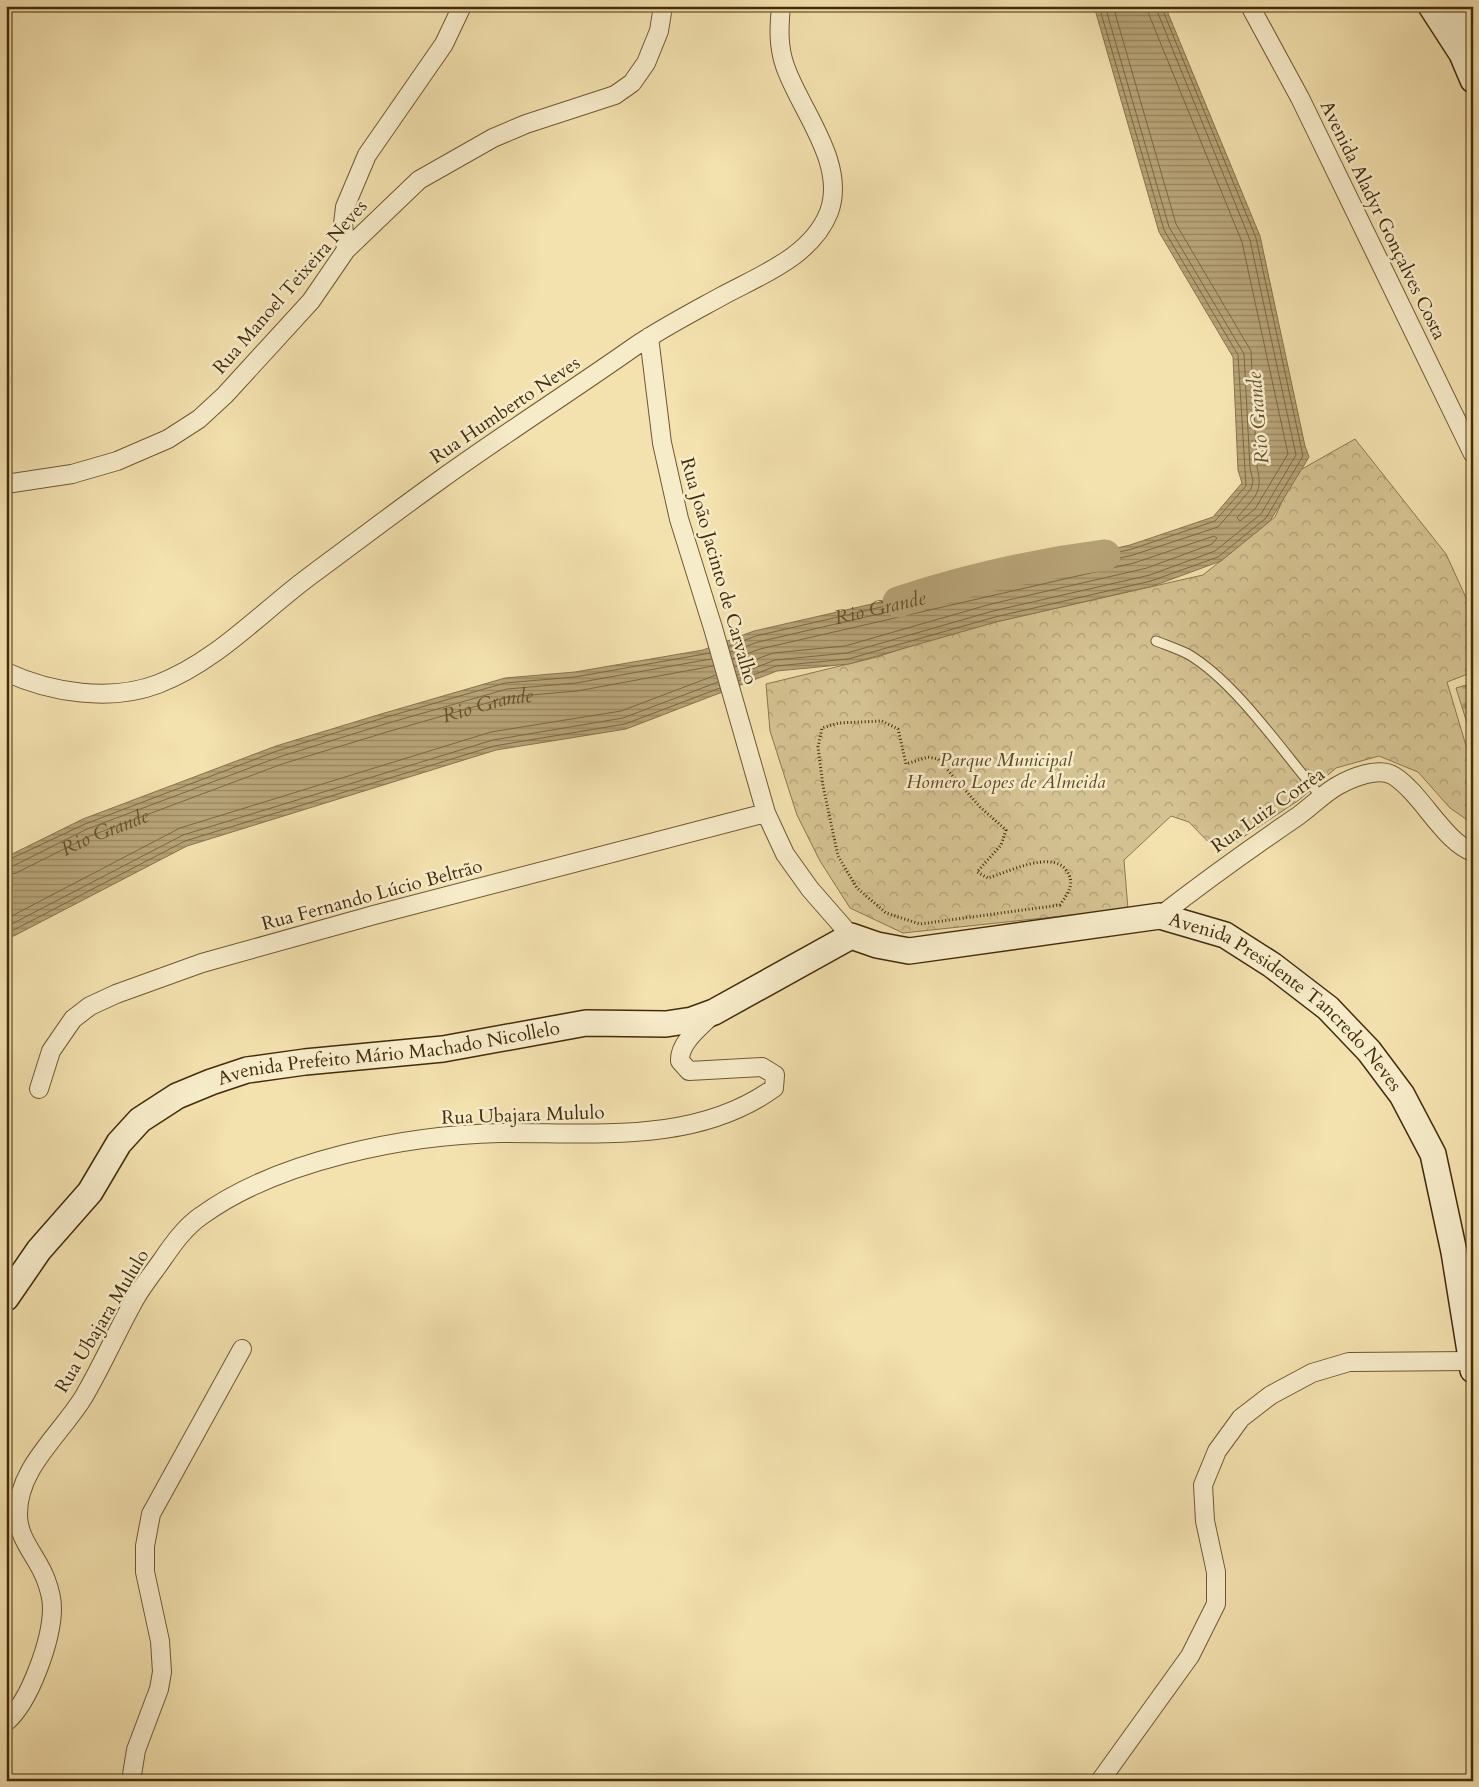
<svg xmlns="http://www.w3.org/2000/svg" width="1479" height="1787" font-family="Cardo,serif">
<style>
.forest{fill:url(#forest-crowns);stroke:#8c774e}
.cemetery{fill:url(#cemetery-stones);stroke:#8c774e}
.water{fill:url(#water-rules);stroke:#88734c}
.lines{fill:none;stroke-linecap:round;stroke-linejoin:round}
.shore{stroke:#7c6841;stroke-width:1}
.river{stroke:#b7a377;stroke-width:31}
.lane-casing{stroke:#6e5934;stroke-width:11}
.street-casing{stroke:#6e5934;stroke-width:20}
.secondary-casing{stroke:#422c0b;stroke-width:28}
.path{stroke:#422c0b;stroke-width:3;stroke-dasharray:1 2.5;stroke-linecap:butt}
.lane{stroke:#f7ecca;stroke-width:9}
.street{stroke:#f7ecca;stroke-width:18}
.secondary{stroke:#f7ecca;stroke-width:25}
.labels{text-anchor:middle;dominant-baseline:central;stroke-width:5;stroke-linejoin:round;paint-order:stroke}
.street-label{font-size:19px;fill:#422c0b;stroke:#f7ecca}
.park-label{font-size:19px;font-style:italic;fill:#5f4a26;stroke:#f7ecca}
.water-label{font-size:20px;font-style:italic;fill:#65502b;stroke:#f7ecca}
</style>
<defs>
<pattern id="forest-crowns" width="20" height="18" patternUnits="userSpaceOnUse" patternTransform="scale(1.25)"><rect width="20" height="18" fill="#d5c292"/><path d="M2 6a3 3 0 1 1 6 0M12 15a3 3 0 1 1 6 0" fill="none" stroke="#ae9e75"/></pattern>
<pattern id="cemetery-stones" width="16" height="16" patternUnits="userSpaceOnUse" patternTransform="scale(1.25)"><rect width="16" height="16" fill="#d5c292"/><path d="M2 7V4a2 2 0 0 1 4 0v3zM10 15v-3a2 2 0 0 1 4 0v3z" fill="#ae9e75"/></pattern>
<pattern id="water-rules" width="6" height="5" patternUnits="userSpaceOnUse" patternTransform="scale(1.25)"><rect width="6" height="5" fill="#b7a377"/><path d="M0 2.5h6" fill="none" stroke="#968560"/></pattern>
</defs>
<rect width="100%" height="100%" fill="#f3e1ae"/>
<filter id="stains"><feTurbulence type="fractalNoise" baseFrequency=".004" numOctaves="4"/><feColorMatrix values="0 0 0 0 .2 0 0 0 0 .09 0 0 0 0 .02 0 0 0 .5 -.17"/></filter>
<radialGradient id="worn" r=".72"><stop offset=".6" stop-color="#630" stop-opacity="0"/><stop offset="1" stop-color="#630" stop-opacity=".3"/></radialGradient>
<path class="forest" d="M1355,439l91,115 27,59v59l-26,10 26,87v55l-23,-16 -32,-36 -39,-16 -43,12 -37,32 -80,53 -30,-31 -18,-6 -47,44 4,49 -225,24 -53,-25 -30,-47 -23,-46 -27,-84 -4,-47 111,-27 78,-26 248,-56 72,-58 20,-44z"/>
<path class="cemetery" d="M1473,683v59l-17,-54z"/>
<path class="water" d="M1094,6h71l95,230 45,210 4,11 -39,64 -49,40 -68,25 -157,36 -147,42 -72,7 -151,58 -130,21 -309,96 -181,94v-83l77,-38 193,-73 105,-32 124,-36 70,-6 128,-22 51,-19 376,-86 83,-28 29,-34 -4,-13 -5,-113 -74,-125z"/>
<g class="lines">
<g class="shore">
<path d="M1113,6l63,218 75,127 6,116c7,27 -4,31 -20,51l3,3 15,-12 33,-55 -46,-212 -93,-227 -2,-9"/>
<path id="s1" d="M729,646l27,-10 376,-87 83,-28 31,-35 -8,-131 -74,-125 -65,-224"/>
<path d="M730,652l28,-10 375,-87 85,-28 33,-38 2,-8 -3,-13 -6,-114 -75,-127 -64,-221"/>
<path d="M732,659l28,-10 374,-86 80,-27 3,2 -5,6 -65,24 -156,36 -146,42 -72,7 -38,14"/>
<path d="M737,675l38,-15 72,-7 146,-42 157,-36 65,-24 46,-37 35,-59 -46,-215 -95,-234"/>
<path d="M738,681l38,-15 72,-7 147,-42 156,-36 67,-24 48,-39 37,-62 -47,-218 -95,-232"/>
<path d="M6,861l79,-37 192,-73 106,-33 122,-35 70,-6 135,-24"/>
<path d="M6,867l7,-1 74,-37 192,-72 106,-33 122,-35 69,-6 135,-24"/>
<path id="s2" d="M6,875l10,-2 74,-37 192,-72 105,-32 121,-35 69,-6 136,-25"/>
<path d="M6,919l174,-91 311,-96 130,-21 95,-36"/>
<path d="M6,927l177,-92 310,-95 130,-22 95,-36"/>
<path d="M6,934l179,-93 309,-95 131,-22 95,-36"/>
</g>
<path class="river" d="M898,602c67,-22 136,-38 207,-47"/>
<g class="lane-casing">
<path id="lane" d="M1156,641c10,4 22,8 32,13 49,29 96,100 134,144"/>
</g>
<g class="street-casing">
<path id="street" d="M1250,6l50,92 173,356
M346,250l-3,-26 2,-17 22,-52 77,-111 18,-38
M649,337l13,106 17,76 34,109 53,185 19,41 25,35 41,47
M6,484l66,-10 45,-13 51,-22 31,-20 26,-24 86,-94 35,-51 73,-70 74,-42 33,-14 89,-29 17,-12 14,-20 13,-32 4,-25
M6,672c45,21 105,30 152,12 60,-23 105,-74 156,-111 42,-31 84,-63 126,-93 64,-46 130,-88 194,-133 28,-19 59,-35 88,-51 39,-21 90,-40 107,-84 18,-49 -29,-102 -44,-146 -7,-20 -6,-39 -4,-60
M1160,916c45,-35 91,-68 138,-100 13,-9 25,-22 39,-30 14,-8 42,-20 57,-10 28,18 50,66 79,76
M39,1089l12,-38 22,-32 17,-13 26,-12 86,-31 172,-48 392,-102
M6,1722c24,-20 46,-83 46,-114 0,-8 -3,-20 -6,-28 -8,-23 -28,-40 -28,-65 -1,-46 42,-80 65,-117 19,-32 34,-67 52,-99 8,-14 18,-26 27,-39 11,-16 23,-33 39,-44 77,-56 205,-81 299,-83 92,-1 195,12 274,-45l1,-13 -13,-8 -73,4 -9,-10c-1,-19 21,-34 33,-47
M131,1781l5,-31 23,-61 3,-17 -2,-31 -15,-69v-26l6,-32 91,-165
M1100,1781l90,-125 26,-52v-32l-11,-51 -2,-36 14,-34 24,-33 30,-23 41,-22 37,-11 122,-1"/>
</g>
<g class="secondary-casing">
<g id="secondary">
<path d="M1431,6l31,48 11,26"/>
<path d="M1459,6l14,22"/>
<path id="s3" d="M6,1298l33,-48 51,-58 29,-49 21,-23 37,-24 34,-14 36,-12 58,-8 138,-13 143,-26 80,1 26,-4 22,-8 137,-76 26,9 32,6 251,-35 65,19 47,30 56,43 41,43 33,44 31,59 21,98 19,118"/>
</g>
</g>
<path class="path" d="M882,721l16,8 8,35 22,-7 10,2 42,48 26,23 -5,15 -24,27 11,6c20,-6 63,-28 78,-8 10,13 2,23 -6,35l-140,19 -34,-11 -29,-25 -19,-32 -15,-70 -5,-39 4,-19 17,-5z"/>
<use href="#lane" class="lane"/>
<use href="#street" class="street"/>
<use href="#secondary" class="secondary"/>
</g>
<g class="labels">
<g class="street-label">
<text transform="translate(1383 220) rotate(64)">Avenida Aladyr Gonçalves Costa</text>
<text transform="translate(290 287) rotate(-49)">Rua Manoel Teixeira Neves</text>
<text transform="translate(505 410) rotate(-34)">Rua Humberto Neves</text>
<text transform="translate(719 571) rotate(74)">Rua João Jacinto de Carvalho</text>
<text transform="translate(1268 810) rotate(-35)">Rua Luiz Corrêa</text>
<text transform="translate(372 895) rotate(-15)">Rua Fernando Lúcio Beltrão</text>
<text stroke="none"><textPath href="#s3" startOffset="1440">Avenida Presidente Tancredo Neves</textPath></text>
<text stroke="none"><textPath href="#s3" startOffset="485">Avenida Prefeito Mário Machado Nicollelo</textPath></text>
<text transform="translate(523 1115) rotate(-2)">Rua Ubajara Mululo</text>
<text transform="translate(102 1321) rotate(-59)">Rua Ubajara Mululo</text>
</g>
<g class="park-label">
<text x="1006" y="760">Parque Municipal<tspan x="1006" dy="22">Homero Lopes de Almeida</tspan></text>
</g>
<g class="water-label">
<text transform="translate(1258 418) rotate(-95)">Rio Grande</text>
<text stroke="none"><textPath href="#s1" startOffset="156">Rio Grande</textPath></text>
<text stroke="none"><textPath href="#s2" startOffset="512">Rio Grande</textPath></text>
<text stroke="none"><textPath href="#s2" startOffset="108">Rio Grande</textPath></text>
</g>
</g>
<rect width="1479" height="1787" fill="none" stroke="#f3e1ae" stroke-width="25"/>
<rect x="8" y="8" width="1464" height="1772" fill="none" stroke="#422c0b" stroke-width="2.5"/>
<rect x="12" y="12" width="1454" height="1762" fill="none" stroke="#422c0b"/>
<rect width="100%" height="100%" filter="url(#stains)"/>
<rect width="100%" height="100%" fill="url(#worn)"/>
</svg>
